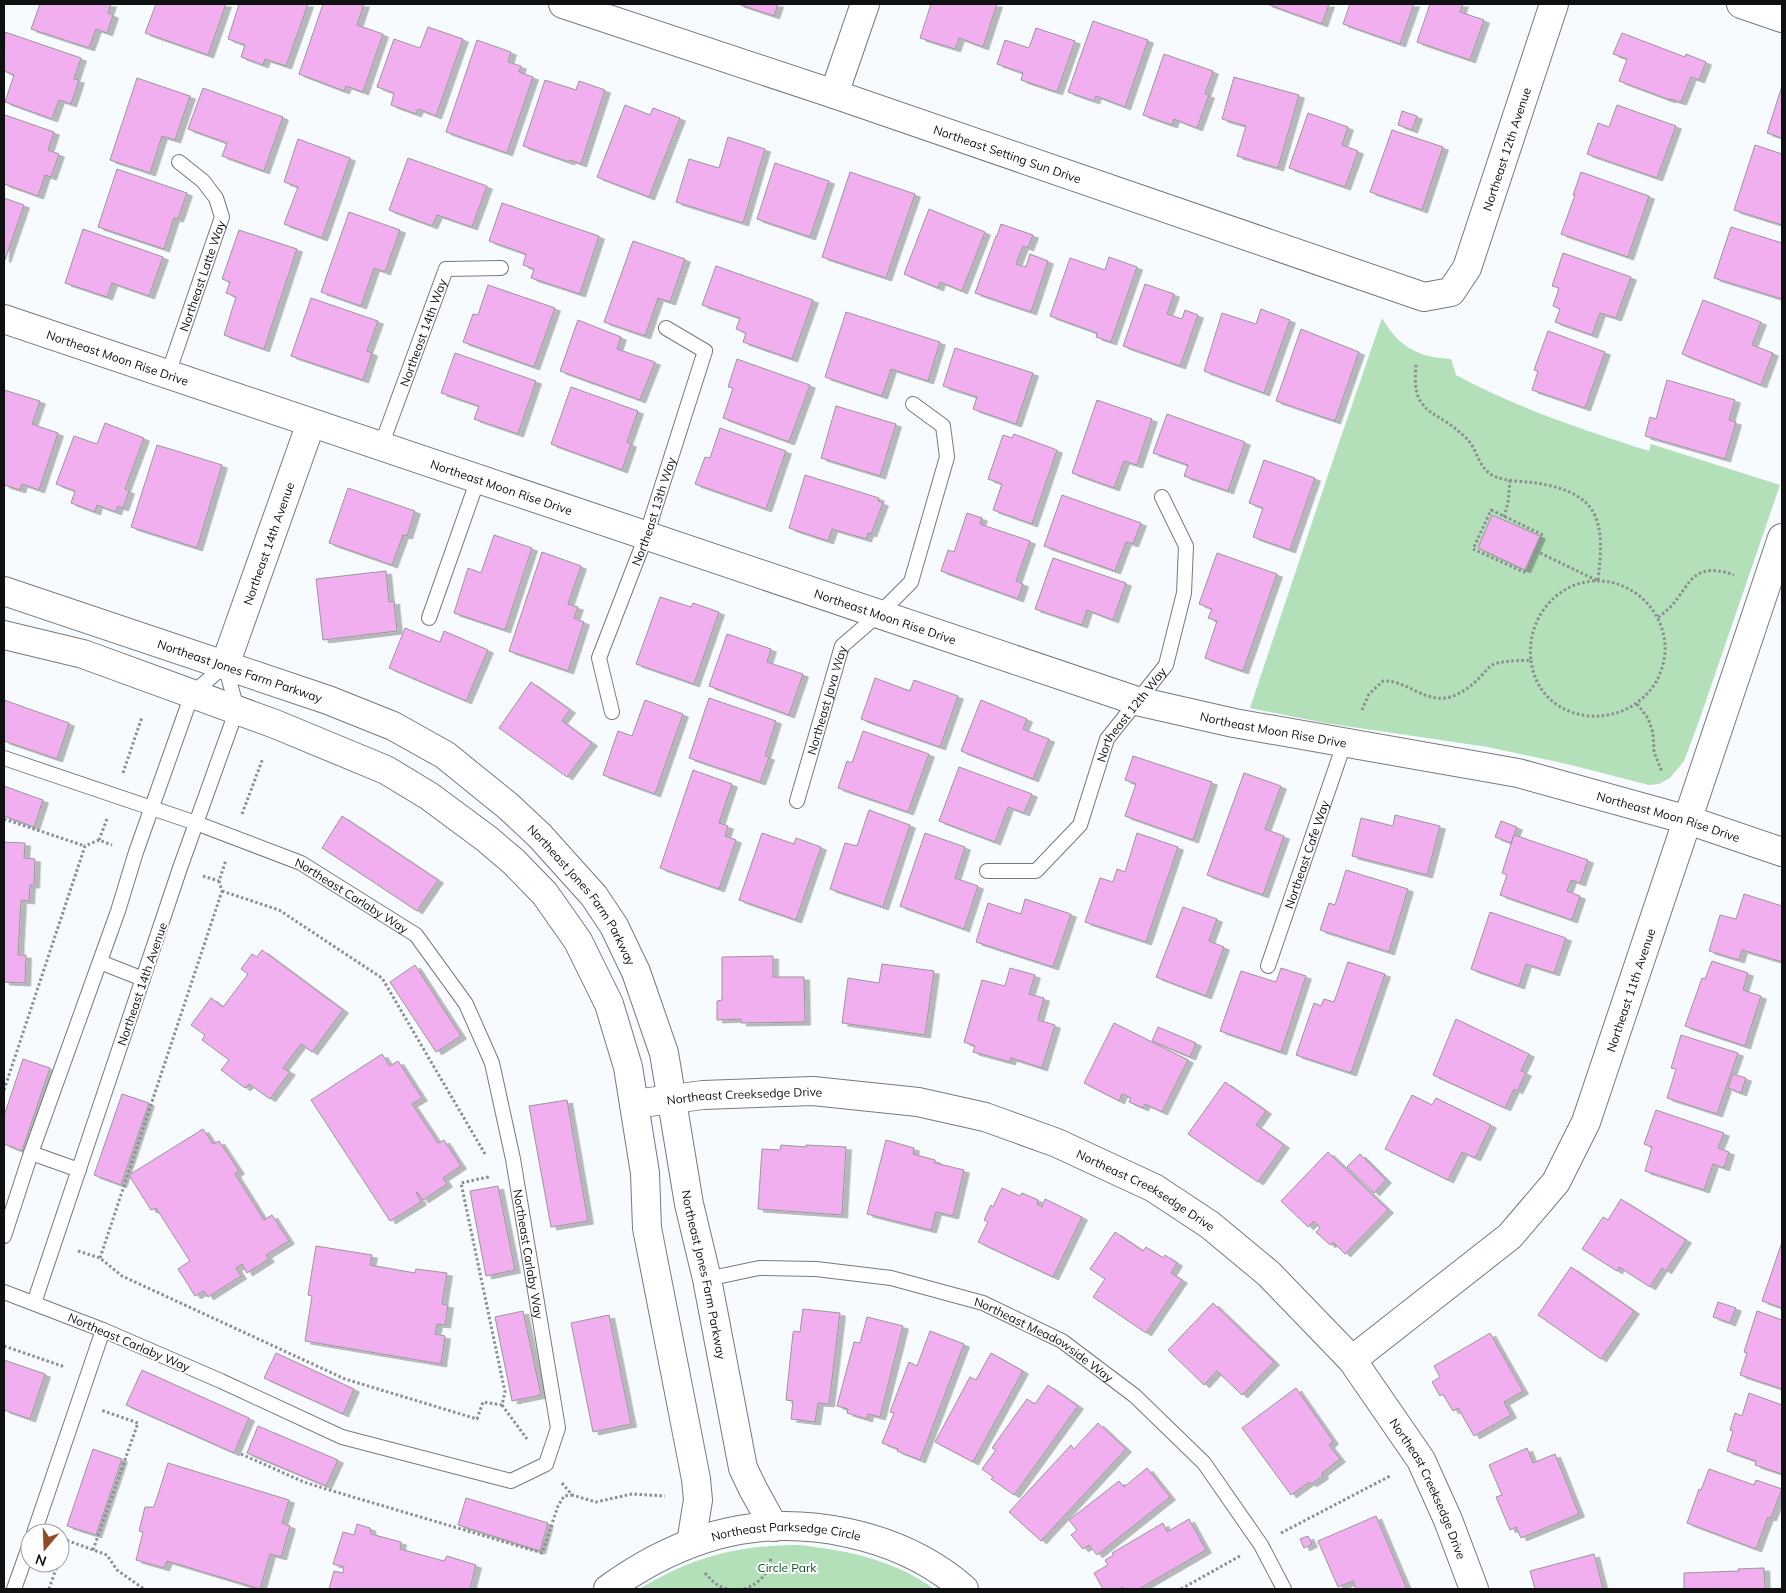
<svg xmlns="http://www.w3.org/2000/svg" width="1786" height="1593" font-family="Mulish,sans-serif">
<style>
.green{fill:#b3e0b9}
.building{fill:#f1aff0;stroke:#9a979a;filter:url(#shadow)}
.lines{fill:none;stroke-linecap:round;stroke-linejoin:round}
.lane-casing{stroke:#777a7d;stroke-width:16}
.street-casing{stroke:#777a7d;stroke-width:30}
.secondary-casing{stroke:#777a7d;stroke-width:30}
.path{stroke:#8c8e91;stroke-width:3;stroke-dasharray:2.5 2.5;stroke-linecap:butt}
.lane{stroke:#fff;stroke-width:14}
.street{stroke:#fff;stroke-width:28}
.secondary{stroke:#fff;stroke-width:28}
.labels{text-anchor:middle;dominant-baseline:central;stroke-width:4;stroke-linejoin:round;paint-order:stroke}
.street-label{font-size:12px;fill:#0f1011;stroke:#fff}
.park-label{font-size:12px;fill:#00571f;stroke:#fff}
</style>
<defs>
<filter id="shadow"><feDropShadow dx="5.5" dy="3" stdDeviation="0" flood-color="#0004"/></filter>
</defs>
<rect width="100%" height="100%" fill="#f7fafe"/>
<path class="green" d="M1382,318c17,29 35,39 69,41l5,16c61,33 127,55 193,76l2,-7 129,41 -81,236 -15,40 -14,17 -11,6 -10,1 -82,-21 -79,-17 -163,-24 -75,-15 82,-245z
M799,1545c47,5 96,15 135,44h-295c54,-32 97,-44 160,-44z"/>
<path class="building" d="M40,4h71l-3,9 5,2 -6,18 -11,-4 -7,19 -58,-19z
M156,4h70l-18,51 -63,-22z
M239,4h69l-22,62 -21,-7 -2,6 -22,-8 4,-12 -17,-6z
M323,4h41l-7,21 26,9 -20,58 -17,-6 -2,5 -45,-17z
M738,4h40l-4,12z
M931,4h66l-14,43 -24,-9 -4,11 -35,-11z
M1267,4h62l-7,20z
M1350,4h64l-14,40 -57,-20z
M1430,4h33l-3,8 24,8 -14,40 -53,-18z
M1093,21l55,19 -23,67 -29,-11 -2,5 -26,-9z
M428,27l35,12 -27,77 -18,-7 -2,5 -25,-9 3,-12 -17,-6 17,-48 26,9z
M1036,28l39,13 -18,51 -36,-12 2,-7 -26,-9 8,-24 24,8z
M5,32l76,26 -7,21 5,1 -8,24 -12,-4 -7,19 -47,-17 9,-27 -10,-4z
M1622,33l63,24 1,-3 20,8 -7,18 -8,-3 -10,25 -11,-3v1l-51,-19 8,-22 -14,-5z
M477,40l34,12 -3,10 13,4 -2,6 14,5 -26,76 -61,-21z
M1164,54l49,17 -8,23 4,1 -12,33 -23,-9 -2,6 -29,-10z
M1234,77l65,18 -21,73 -41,-12 9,-30 -24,-7z
M137,78l53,18 -15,44 -13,-4 -12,37 -40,-13z
M545,80l31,10 3,-9 26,9 -24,74 -11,-4 -1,2 -46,-16z
M1782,86v52l-15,-5z
M203,88l80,29 -19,54 -42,-15 5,-13 -39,-14z
M625,105l25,10 3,-7 27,10 -31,79 -52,-20z
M1617,105l59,21 -19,52 -70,-24 11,-31 11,4z
M1402,111l15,5 -5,14 -14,-5z
M1308,113l40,14 -6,18 16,6 -13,36 -56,-19z
M5,115l49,17 -6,18 11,4 -8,23 -6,-2 -7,21 -34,-12v-64z
M1392,130l51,17 -21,63 -52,-18z
M728,137l37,12 -22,74 -67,-21 13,-43 30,9z
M298,139l52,19 -28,80 -38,-14 14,-37 -14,-5z
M1755,145l27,9v71l-48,-15z
M408,158l79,28 -15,41 -35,-12 -5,11 -43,-16z
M775,163l54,18 -19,56 -53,-18z
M117,169l70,24 -9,26 -4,-1 -10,31 -66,-22z
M850,172l65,22 -29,84 -64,-21z
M1581,172l68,24 -21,61 -67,-23 14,-39h-2z
M4,198l20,7 -19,55 -1,-1z
M502,203l97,33 -19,58 -49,-16 3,-9 -11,-4 3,-11 -37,-13z
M929,209l56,23 -23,59 -22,-9 -2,6 -34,-14z
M349,212l51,18 -15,42 -11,-4 -13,38 -40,-14z
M1001,224l32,11 -5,13 -5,-2 -7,18 10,3 4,-13 18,7 -17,51 -56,-19 21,-57h1z
M1731,227l51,16v56l-68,-21z
M83,229l80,28 -14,39 -37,-13 -5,14 -42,-14z
M239,230l58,19 -33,100 -40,-14 12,-38 -10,-4 4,-11 -8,-3z
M633,241l52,18 -15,43 -12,-4 -13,38 -41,-14z
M1563,253l68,24 -15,41 -16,-5 -8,22 -37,-13 5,-13 -7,-3 6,-18 -7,-2z
M1109,257l28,10 -26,75 -15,-5 1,-4 -47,-17 20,-58 35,12z
M716,266l97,34 -21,59 -49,-17 3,-9 -10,-4 4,-11 -38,-13z
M1145,284l29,10 -7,20 15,5 3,-9 13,5 -18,51 -57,-20z
M488,285l67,23 -21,59 -71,-25 10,-28 5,1z
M311,298l67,23 -11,30 5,2 -9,27 -72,-24z
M1703,300l58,22 -9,23 21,8 -12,32 -79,-31z
M1261,309l29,11 -26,73 -60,-22 18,-58 34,11z
M846,312l94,30 -12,39 -37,-12 -9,27 -57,-19z
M578,320l43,17 -4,12 38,13 -15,38 -80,-29z
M1301,329l58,23 -24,69 -59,-20z
M1548,331l57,21 -20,56 -53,-18 6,-19 -4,-1z
M955,348l78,25 -17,51 -43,-15 4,-12 -34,-11z
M455,353l81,28 -18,53 -44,-15 5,-13 -38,-13z
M737,359l73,26 -21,57 -66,-24 10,-30 -5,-1z
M1667,380l68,20 -6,20 7,2 -11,37 -80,-23 5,-19 6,2z
M571,387l67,24 -11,31 4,2 -9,26 -71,-26z
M4,390l36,11 -8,23 26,9 -19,57 -17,-6 -2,6 -16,-5z
M1097,400l55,19 -15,46 -13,-4 -10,27 -42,-15z
M836,406l60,18 -16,52 -59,-18z
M1167,414l78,28 -17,49 -44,-15 4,-11 -35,-12z
M105,423l39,15 -19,51 4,2 -6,17 -5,-2 -2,6 -19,-7 -2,7 -24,-9 4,-12 -19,-7 18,-48 23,8z
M720,428l66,23 -20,58 -71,-25 10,-27 5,1z
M1014,434l43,16 -25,74 -39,-14 9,-26 -14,-5 15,-44 9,3z
M157,445l65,20 -25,83 -66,-21z
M1264,460l51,18 -25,72 -37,-13 10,-29 -14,-5z
M805,475l74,23 -1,3 5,2 -12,31 -3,-1 -2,6 -34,-10 -4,12 -39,-13z
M348,488l67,23 -8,25 -4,-1 -11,30 -63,-22z
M1062,495l79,28 -8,21 -7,-2 -11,29 -71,-25z
M967,513l15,5 -2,6 50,17 -14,40 7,3 -5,15 -77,-28 7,-21 6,2z
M1492,515l48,21 -15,34 -47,-22z
M494,535l38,13 -27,82 -51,-17 14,-45 13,5z
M542,552l39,14 -13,38 10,3 -4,11 10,4 -16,49 -59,-20z
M1217,553l60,21 -34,97 -38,-13 12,-37 -9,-3 4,-9 -13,-5z
M1053,558l73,25 -13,37 -26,-10 -5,15 -47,-16z
M386,571l3,31 5,-1 3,30 -74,9 -7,-61z
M660,597l31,10 2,-4 26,9 -25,72 -58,-20z
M405,628l35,14 4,-11 44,19 -22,51 -77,-33z
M727,634l44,15 -4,13 36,12 -14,41 -80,-29z
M875,678l35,13 4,-11 44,16 -18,51 -79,-28z
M531,682l39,28 -8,11 30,22 -25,34 -68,-49z
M709,698l67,23 -11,35 4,1 -9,25 -71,-24z
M4,700l65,23 -12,36 -53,-18z
M645,700l38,14 -28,80 -52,-19 15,-44 14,5z
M981,700l46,19 -4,10 26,10 -16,40 -72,-28z
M863,731l66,23 -21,58 -70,-24 9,-27 5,2z
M1133,756l79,26 -19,58 -68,-24 11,-32 -11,-4z
M959,767l73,27 -8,19 -16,-6 -13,35 -56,-21z
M693,770l39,14 -13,39 9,3 -3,10 11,4 -17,49 -59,-21z
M1244,773l37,13 -16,43 19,7 -21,59 -56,-20z
M4,786l39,14 -9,27 -30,-11z
M869,810l41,15 -27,82 -53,-18 15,-46 12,3z
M1395,815l45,11 -13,49 -75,-19 9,-38 32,8z
M342,816l96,64 -21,31 -95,-63z
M1501,821l16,6 -6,16 -16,-6z
M762,833l32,11 2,-6 25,9 -25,73 -57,-20z
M925,833l40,14 -10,31 23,8 -14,43 -64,-23z
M1137,833l41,14 -32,95 -61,-20 15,-44 13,4 4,-13 8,3z
M1514,835l74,25 -8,23 -9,-3 -4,11 13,5 -8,24 -72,-25 7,-20 -5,-2z
M4,842l21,1 -1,15 11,1 -1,26h-4l-1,16 -8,-1 -3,55h8l-1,28 -21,-1z
M1346,870l62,19 -19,63 -69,-22 9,-27 6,2z
M1744,894l38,12v56l-40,-12 -3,10 -30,-9 11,-36 16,4z
M1025,899l46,15 -18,53 -77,-25 12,-39 33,11z
M1183,907l34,12 -8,22 15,6 -18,49 -50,-19z
M1490,912l76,26 -12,35 -28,-9 -7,22 -48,-17z
M262,950l81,60 -31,42 -11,-8 -18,24 7,4 -20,27 -21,-15 -4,4 -24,-18 8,-10 -27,-20 3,-5 -14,-10 20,-27 12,9 25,-33 -7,-5 11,-15 5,3z
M773,956v21h31l1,45 -64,1v-4l-24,1v-19l5,-1v-43z
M1712,961l36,12 -5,17 18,6 -16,50 -60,-20 17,-48 3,1z
M1348,962l37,12 -34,99 -55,-18 18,-52 7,3 3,-7 10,3z
M882,964l52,7 -9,64 -83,-12 6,-45 31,5z
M415,965l46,71 -25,16 -46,-70z
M1010,968l25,7 -6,19 15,4 -6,22 17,5 -13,43 -31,-10 -1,4 -37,-10 2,-6 -11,-4 18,-62 23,6z
M1281,968l25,8 -25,76 -61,-21 21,-60 35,11z
M1456,1019l73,35 -8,17 5,2 -9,18 -3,-2 -9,19 -72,-33z
M1114,1023l74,37 -26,52 -17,-8 -2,4 -14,-6 2,-4 -9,-4 -3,7 -35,-18z
M1158,1027l38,16 -6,14 -38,-16z
M1681,1035l57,18 -21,61 -50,-16 9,-29 -5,-1z
M382,1054l8,12 8,-5 24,37 -10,6 26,39 6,-3 17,26 -18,12 4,6 -24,16 -6,-8h-1l5,10 -31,19 -79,-121z
M23,1059l27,9 -28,83 -18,-7v-28z
M1733,1074l13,4 -5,15 -13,-5z
M1225,1082l41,29 -10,14 28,20 -26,37 -70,-48z
M122,1094l27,9 -28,82 -27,-10z
M1412,1095l20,10 4,-7 55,27 -16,33 -13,-6 -14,28 -63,-31z
M567,1100l21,121 -37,6 -22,-121z
M1656,1110l68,23 -6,15 11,4 -5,16 -11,-4 -9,26 -59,-19 7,-24 -8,-3z
M203,1129l10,15 6,-3 20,30 -4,3 29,46 8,-5 17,26 -23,14 3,4 -22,14 -5,-9 -6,4 5,8 -33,21 -4,-6 -9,5 -17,-27 12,-8 -34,-53 -5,2 -22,-35z
M886,1140l28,8 -1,6 22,6v3l29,7 -11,46 -17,-4 -5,18 -64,-16z
M781,1145l25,2v-2l40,2 -4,68 -84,-6 4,-60 18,1z
M1328,1152l60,58 -43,44 -12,-12 -3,3 -14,-13 4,-4 -6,-7 -6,6 -27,-26z
M1360,1154l26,26 -12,13 -27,-26z
M498,1186l17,84 -29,6 -16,-85z
M1002,1188l18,8 2,-3 16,7 -1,4 5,3 3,-8 37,18 -29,60 -75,-35 10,-20 -4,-2 7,-15 2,2z
M1621,1199l65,41 -20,31 -4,-3 -12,19 -31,-20 -2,4 -35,-22 21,-32 5,3z
M1115,1232l28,19 3,-4 17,11 2,-3 12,8 -6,10 11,7 -36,53 -53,-36 12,-18 -15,-10z
M1782,1242v66l-20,-7z
M316,1246l56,9 -2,10 45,8 1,-4 31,4 -5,31 6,1 -3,20 -8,-1 -2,10 10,2 -4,28 -136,-23 7,-45 -4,-1z
M1571,1267l63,44 -33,48 -63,-44z
M1718,1302l18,6 -6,15 -17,-6z
M1213,1303l61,59 -32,33 -25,-24 -13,14 -36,-35z
M803,1309l37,4 -11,91 -11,-1 -3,19 -24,-3 2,-18 -7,-1 7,-67 1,-2 6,1z
M523,1311l18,84 -29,6 -17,-84z
M1757,1311l25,9v69l-42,-14 7,-22 -3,-1z
M609,1315l22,109 -38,8 -22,-109z
M867,1317l36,9 -23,91 -12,-3 -1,5 -20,-6 1,-4 -11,-3 17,-64 6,1z
M930,1331l34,13 -44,116 -23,-9 1,-2 -16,-6 12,-30 -4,-1 19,-50 8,4z
M1490,1333l33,58 -19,11 7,13 -37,21 -16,-28 -5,3 -10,-17 -3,2 -8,-14 8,-5 -6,-11z
M276,1353l78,36 -11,25 -79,-36z
M991,1353l32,18 -50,91 -38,-20 35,-65 6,3z
M4,1360l41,14 -15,45 -26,-9z
M142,1370l107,48 -15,35 -108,-48z
M1048,1385l30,21 -64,89 -23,-16 2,-2 -11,-8 14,-19 -4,-2 35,-49 8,5z
M1296,1388l37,53 -4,4 11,14 -18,14 1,3 -12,8 -2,-2 -18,13 -49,-67z
M1749,1393l33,12v69l-27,-9 1,-4 -29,-10 6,-20 -3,-1 5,-17 7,3z
M1098,1423l28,26 -85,92 -32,-29 62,-67 3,4z
M258,1426l80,34 -12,26 -79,-33z
M1527,1448l6,15 22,-9 24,60 -58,24 -5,-11 -6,3 -14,-33 6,-2 -13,-30z
M93,1449l29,10 -26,76 -29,-9z
M168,1463l121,37 -7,23 8,3 -9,31 -11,-3 -10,35 -93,-28 -3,7 -28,-8 7,-28 -4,-1 6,-24h9z
M1147,1468l23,29 -73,58 -8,-10 -6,4 -12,-14 6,-5 -8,-10 50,-39 5,6z
M1709,1469l45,16 2,-5 26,9 -11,29 -3,-1 -12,32 -69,-26 12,-34 2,1z
M466,1498l82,25 -8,28 -82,-26z
M1376,1516l31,73h-51l-3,-8 -15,6 -20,-46z
M1189,1519l17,31 -67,39h-15l-1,-2 -4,2h-16l-9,-16 14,-8 -3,-5 9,-5 -2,-2 51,-30 4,9z
M357,1524l13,4 1,6 30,8 -1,7 44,12 3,-5 29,9 -6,24h-141l5,-18 9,2 1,-6 -11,-3 10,-32 11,3z
M1308,1536l4,8 -8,4 -4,-9z
M1594,1554l9,35h-68l-5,-18z
M1764,1568l1,21h-81v-16l55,-2 -1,-2z"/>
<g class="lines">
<g class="lane-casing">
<g id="lane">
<path id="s1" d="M168,374l54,-157 -6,-19 -13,-17 -24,-19"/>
<path id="s2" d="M381,446l65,-177 55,-1"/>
<path d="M429,618l49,-139"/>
<path id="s3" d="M612,712l-13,-54 47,-122 59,-185 -39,-23"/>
<path id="s4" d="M4,758l192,65 105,40 115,72 50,69 26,59 21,96 45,269 -12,36 -35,17 -169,-44 -121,-56 -118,-51 -99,-38"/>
<path id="s5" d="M797,801l45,-155 37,-32 32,-32 36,-125 -4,-31 -30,-22"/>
<path id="s6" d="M987,871h49l44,-46 27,-86 59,-74 18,-72 2,-47 -24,-49"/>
<path d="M100,962l43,17"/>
<path id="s7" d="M1268,966l76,-222"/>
<path d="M31,1153l48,17"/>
<path d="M4,1236l27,-83 87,-242 18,-59 56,-158 33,-29 12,44 -57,159 -146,435"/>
<path id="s8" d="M707,1279l52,-11 57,1 75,9 92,25 79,38 73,55 69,67 57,82 23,44"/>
<path d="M34,1533l69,-203"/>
<path d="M14,1589l16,-45"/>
</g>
</g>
<g class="street-casing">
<g id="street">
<path id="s9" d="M563,4l271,90 590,203 27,-5 16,-24 87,-264"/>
<path d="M1741,4l41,14"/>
<path d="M834,94l31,-90"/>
<path id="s10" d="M4,319l1133,382 97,22 284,50 170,47 94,32"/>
<path id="s11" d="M225,665l86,-242"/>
<path id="s12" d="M634,1104l69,-9 110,-4 105,11 67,15 72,26 97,45 56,37 59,49 83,86 69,100 27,60 26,69"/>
<path id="s13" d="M1352,1360l158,-124 46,-54 30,-60 196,-584"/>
</g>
</g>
<g class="secondary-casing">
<g id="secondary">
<path id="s14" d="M4,591l324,109 65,26 52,29 63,51 32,30 54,60 20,30 22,46 28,81 25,151 18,75 36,189 10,21 21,38"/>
<path d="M4,635l79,19 192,70 111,46 43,26 58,43 27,23 31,32 33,47 31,63 19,63 17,106 2,55 49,251 2,21 -7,43"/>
<path id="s15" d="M608,1589c33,-24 69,-43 109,-54 82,-22 183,-2 247,54"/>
</g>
</g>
<path class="path" d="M1416,365c-1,12 -2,27 5,37 7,11 17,14 27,21 7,5 14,11 20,17 10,12 11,29 26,36 13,6 29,5 42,7 65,10 69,39 62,98l-62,-30
M1491,510l52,25 -17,38 -53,-24z
M1504,517l4,-14 2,-23
M1658,617c32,-19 26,-60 76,-42
M1637,704l11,14 5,15 1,19 8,20
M1362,710l7,-16 14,-13c23,-1 39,20 63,17 14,-3 26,-12 35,-22 4,-4 7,-8 11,-11 11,-5 27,-4 39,-5 7,64 92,76 125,22 6,-11 10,-25 9,-37 -2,-36 -34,-66 -71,-64 -40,2 -68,41 -63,79
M123,773l19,-56
M242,814l21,-56
M4,819l81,27
M99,840l8,-21
M203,876l16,5
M222,891l57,19 103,68 103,176
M4,1090l81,-244 14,-6 13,5
M78,1251l22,7 22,18 223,103 132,40 6,-17 19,3 3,-13 -44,-209 27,-6v-2
M100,1258l122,-367 -3,-10 7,-21
M4,1346l61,21
M502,1405l25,34
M241,1454l63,28 22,7 216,64 16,-47 6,-10 8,-1
M562,1483l10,12 24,7 36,-8 33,2
M1281,1533l109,-57
M93,1550l45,-127 -37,-13
M60,1558l6,-18 41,15 10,15 27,19
M705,1573c7,8 13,14 23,16
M49,1589l9,-26
M744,1589c16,-6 24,-15 27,-31
M1181,1589l59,-33"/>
<use href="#lane" class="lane"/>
<use href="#street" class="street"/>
<use href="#secondary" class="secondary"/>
</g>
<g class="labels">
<g class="street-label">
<text stroke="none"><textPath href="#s9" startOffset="1091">Northeast 12th Avenue</textPath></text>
<text stroke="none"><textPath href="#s9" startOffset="469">Northeast Setting Sun Drive</textPath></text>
<text stroke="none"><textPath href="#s1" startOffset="104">Northeast Latte Way</textPath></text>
<text stroke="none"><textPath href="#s2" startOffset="121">Northeast 14th Way</textPath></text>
<text stroke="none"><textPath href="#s10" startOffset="120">Northeast Moon Rise Drive</textPath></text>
<text stroke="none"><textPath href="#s10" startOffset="525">Northeast Moon Rise Drive</textPath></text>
<text stroke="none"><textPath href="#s3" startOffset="212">Northeast 13th Way</textPath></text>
<text stroke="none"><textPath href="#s11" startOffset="129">Northeast 14th Avenue</textPath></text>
<text stroke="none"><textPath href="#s10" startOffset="930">Northeast Moon Rise Drive</textPath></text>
<text stroke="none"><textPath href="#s14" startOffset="249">Northeast Jones Farm Parkway</textPath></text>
<text stroke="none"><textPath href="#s5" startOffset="105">Northeast Java Way</textPath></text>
<text stroke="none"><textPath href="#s6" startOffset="236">Northeast 12th Way</textPath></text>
<text stroke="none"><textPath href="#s10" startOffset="1335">Northeast Moon Rise Drive</textPath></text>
<text stroke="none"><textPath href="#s10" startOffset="1740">Northeast Moon Rise Drive</textPath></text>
<text stroke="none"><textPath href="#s7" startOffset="118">Northeast Cafe Way</textPath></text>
<text stroke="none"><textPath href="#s4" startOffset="375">Northeast Carlaby Way</textPath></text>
<text stroke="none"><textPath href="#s14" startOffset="669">Northeast Jones Farm Parkway</textPath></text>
<text transform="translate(142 984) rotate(-71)">Northeast 14th Avenue</text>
<text stroke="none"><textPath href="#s13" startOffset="478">Northeast 11th Avenue</textPath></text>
<text stroke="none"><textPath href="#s12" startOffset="111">Northeast Creeksedge Drive</textPath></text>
<text stroke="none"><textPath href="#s12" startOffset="531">Northeast Creeksedge Drive</textPath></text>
<text stroke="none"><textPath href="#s4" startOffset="795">Northeast Carlaby Way</textPath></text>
<text stroke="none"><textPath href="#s14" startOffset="1075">Northeast Jones Farm Parkway</textPath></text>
<text stroke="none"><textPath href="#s8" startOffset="352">Northeast Meadowside Way</textPath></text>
<text transform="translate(129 1342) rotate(23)">Northeast Carlaby Way</text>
<text stroke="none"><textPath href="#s12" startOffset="951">Northeast Creeksedge Drive</textPath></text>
<text stroke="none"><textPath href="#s15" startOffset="192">Northeast Parksedge Circle</textPath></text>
</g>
<g class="park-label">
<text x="787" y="1567">Circle Park</text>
</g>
</g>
<rect width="1786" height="1593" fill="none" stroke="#0f1011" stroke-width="10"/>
<g transform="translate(45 1548) rotate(199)"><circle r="24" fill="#ffffff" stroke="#9f9fa0"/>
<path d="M0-4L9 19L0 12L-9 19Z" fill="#924b27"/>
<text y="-8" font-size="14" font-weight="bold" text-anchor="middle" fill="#0f1011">N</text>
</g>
</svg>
